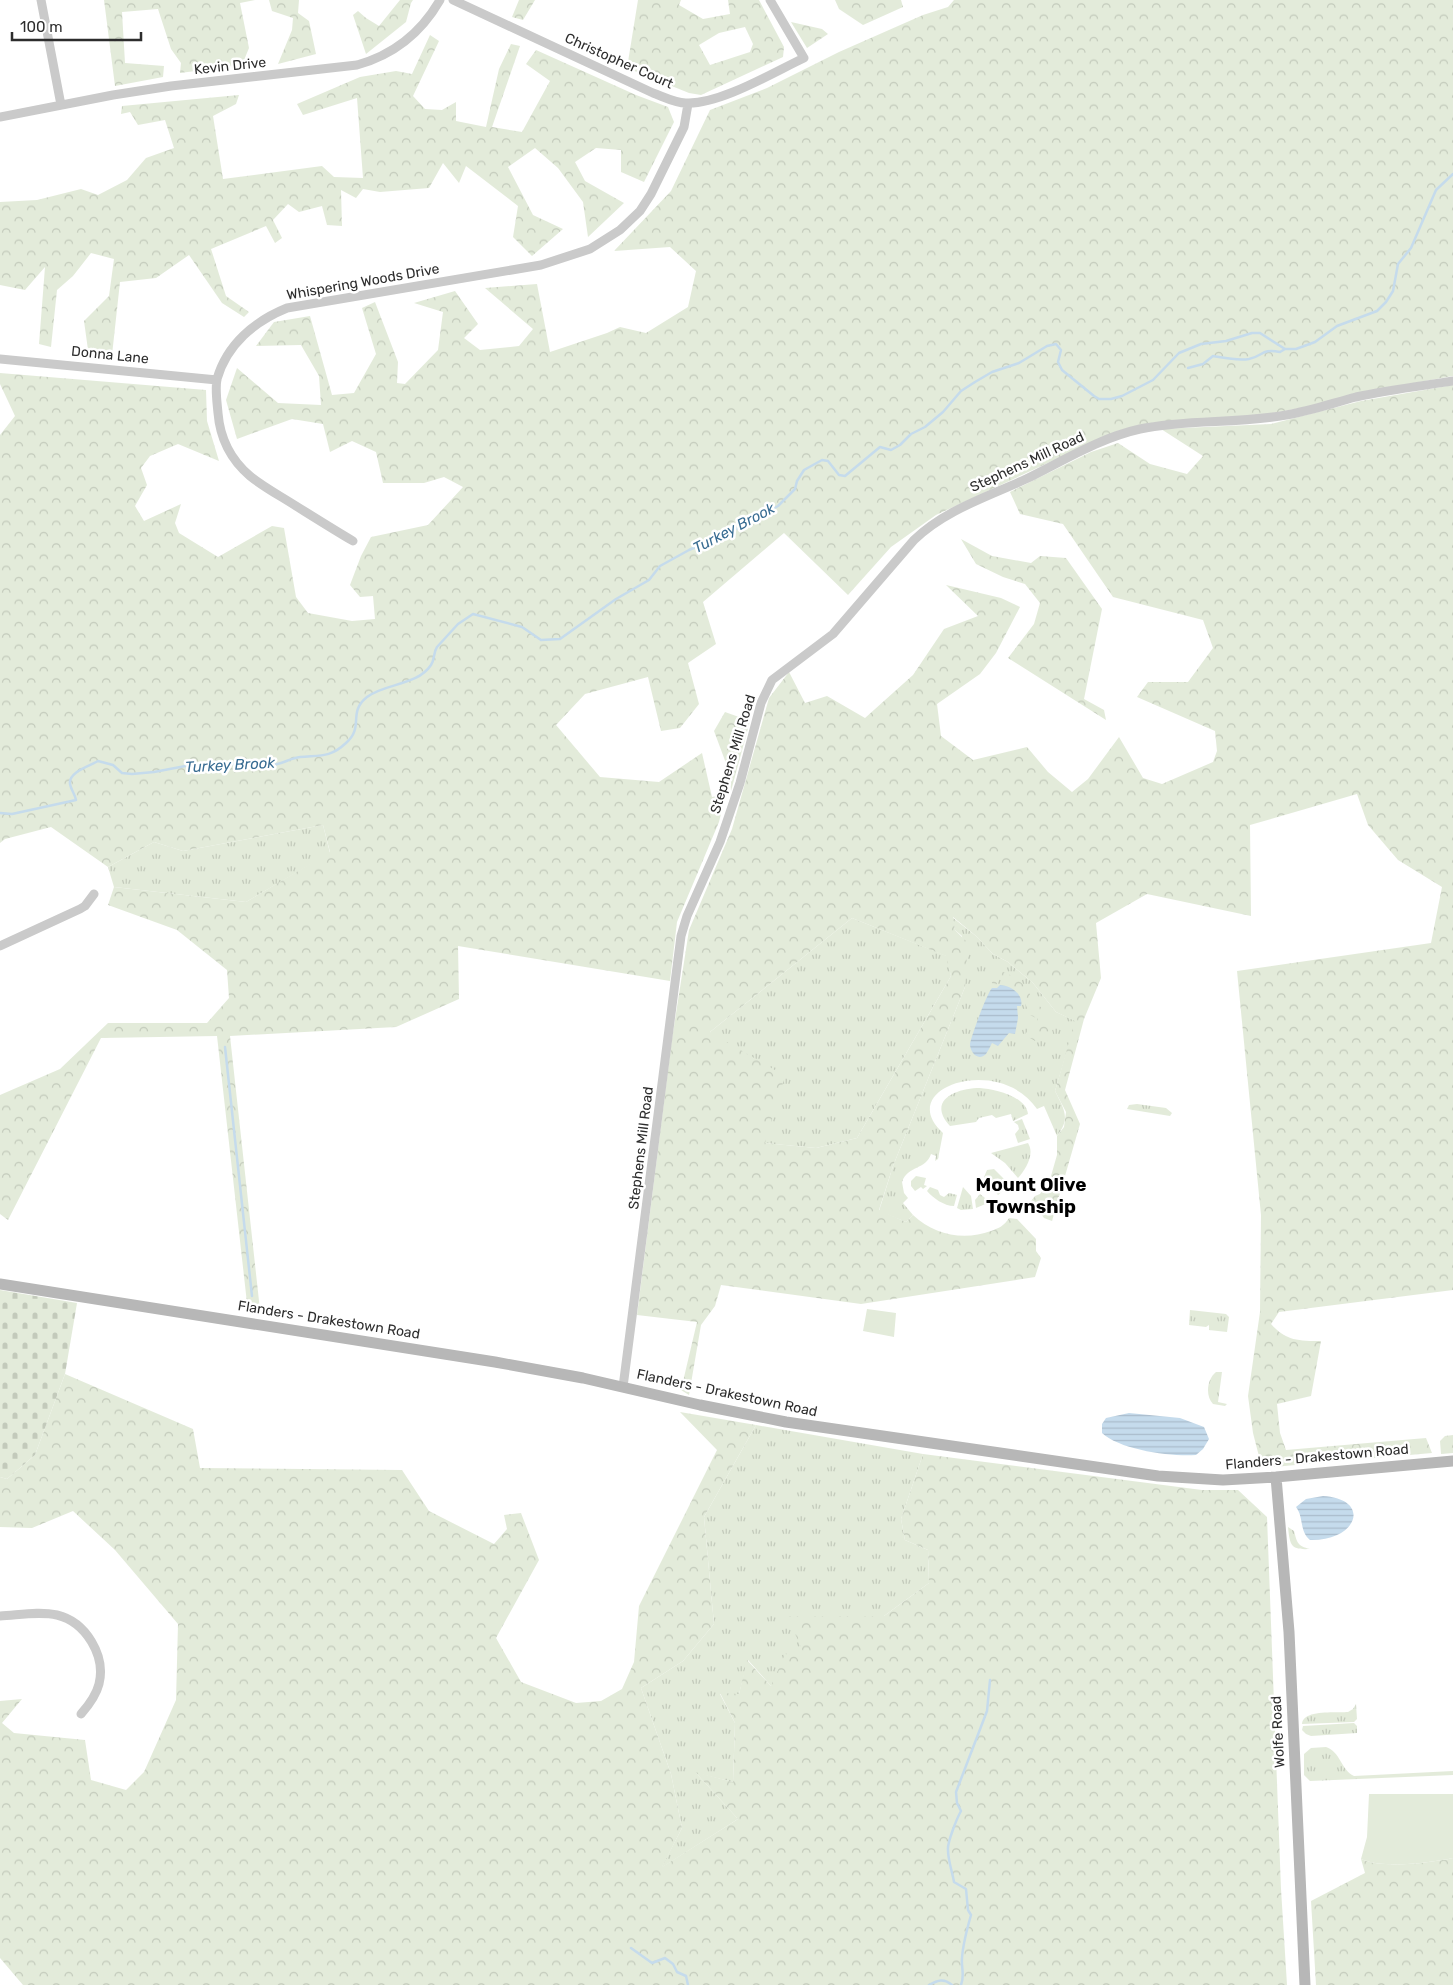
<svg xmlns="http://www.w3.org/2000/svg" width="1453" height="1985" font-family="Rubik,sans-serif">
<style>
.grass{fill:url(#grass-tufts)}
.forest{fill:url(#forest-crowns);fill-rule:evenodd}
.cemetery{fill:url(#cemetery-stones)}
.green{fill:#e3ebda}
.water{fill:url(#water-rules)}
.lines{fill:none;stroke-linecap:round;stroke-linejoin:round}
.stream{stroke:#c5dbec;stroke-width:2.5}
.street{stroke:#cacaca;stroke-width:9}
.secondary{stroke:#b7b7b7;stroke-width:11}
.labels{text-anchor:middle;dominant-baseline:central;stroke-width:5;stroke-linejoin:round;paint-order:stroke}
.street-label{font-size:14px;fill:#2d2d2d;stroke:#fff}
.water-label{font-size:15px;font-style:italic;fill:#386c92;stroke:#fff}
.district-label{font-size:19px;font-weight:bold;fill:#000;stroke:#fff}
</style>
<defs>
<pattern id="grass-tufts" width="24" height="20" patternUnits="userSpaceOnUse" patternTransform="scale(1.25)"><rect width="24" height="20" fill="#e3ebda"/><path d="M3 7l-1-3M5 7V3M7 7l1-3M15 17l-1-3M17 17v-4M19 17l1-3" fill="none" stroke="#c3cabb"/></pattern>
<pattern id="forest-crowns" width="20" height="18" patternUnits="userSpaceOnUse" patternTransform="scale(1.25)"><rect width="20" height="18" fill="#e3ebda"/><path d="M2 6a3 3 0 1 1 6 0M12 15a3 3 0 1 1 6 0" fill="none" stroke="#c3cabb"/></pattern>
<pattern id="cemetery-stones" width="16" height="16" patternUnits="userSpaceOnUse" patternTransform="scale(1.25)"><rect width="16" height="16" fill="#e3ebda"/><path d="M2 7V4a2 2 0 0 1 4 0v3zM10 15v-3a2 2 0 0 1 4 0v3z" fill="#c3cabb"/></pattern>
<pattern id="water-rules" width="6" height="5" patternUnits="userSpaceOnUse" patternTransform="scale(1.25)"><rect width="6" height="5" fill="#c5dbec"/><path d="M0 2.5h6" fill="none" stroke="#aabccb"/></pattern>
</defs>
<rect width="100%" height="100%" fill="#fff"/>
<path class="grass" d="M323,825l7,28 -84,49 -132,-15 -6,-20 46,-25 29,9z
M952,917l24,19 17,18 15,8 25,21 23,29 20,9 -21,70c9,18 16,27 2,45l-13,-30 -7,3c-38,-56 -144,-21 -94,24l-5,26 -3,2 1,-5 -5,-2c-5,16 -23,11 -29,28l2,11 4,5 -5,5 10,12 -7,7 -27,-11 14,-45 72,-179 -3,-51 -7,-6z
M852,918l95,38 4,20 -94,162 -41,10 -52,-5 -54,-111z
M980,1088c14,1 46,8 48,26l-15,7 -2,-7 -15,4 -4,-3 -13,3 -3,4 -26,4c-24,-26 7,-38 30,-38z
M1137,1104l29,4 6,5 -2,3 -43,-7 2,-4z
M1022,1119l8,20 -12,4 -3,-9 4,-5 -1,-4 -4,-3z
M1028,1143c7,11 -2,26 -10,35l-13,-15 -14,-10z
M994,1169l16,16 -12,10 -14,-18 3,-7z
M916,1176l10,2 -2,7 3,1 -4,3 -2,-2 -6,4 -4,-5v-5z
M930,1187l8,3 2,5 4,2 5,-4 8,2 -3,11c-10,0 -21,-8 -27,-15z
M963,1187l8,9 2,13 -12,1 -4,-2z
M980,1194l10,8 -14,6 -1,-8z
M1190,1310l36,4 3,3 -2,15 -18,-2v-5l-3,2 -17,-2z
M1216,1372h6l-4,30 9,2 -2,2 -12,-2c-8,-8 -6,-25 3,-32z
M756,1425l167,29 -22,65 4,21 23,10 1,33 -45,33h-96l18,40 -35,30 -23,-26 -9,34h-19l15,29 -2,59 -37,-9 42,46 -77,49 21,-40 -11,-54 -30,-86 42,-27 31,-37 -10,-107z
M1288,1527l6,4c3,11 3,15 16,18 -19,1 -20,-3 -22,-22z
M1356,1704l1,15 -3,3 -52,2c1,-15 34,-11 46,-12l5,-3z
M1354,1723l3,3v7l-46,3 -5,-2 -4,-4 1,-4z
M1326,1747c14,4 15,23 28,29l99,-5v4l-143,6 -6,-6v-21l7,-6z"/>
<path class="forest" d="M104,0h151l-15,3 9,45 -7,17 -62,8 1,-10 -10,-14 -13,-40 -36,3 3,51 39,3 -1,11 -48,9z
M269,0h30l-1,13 11,8 7,33 -38,10 14,-34 1,-12 -21,-7z
M400,0h13l-2,3 -5,19 -40,32 -13,-39 5,-4 8,7 13,8z
M519,0h16l-12,20 -11,-3z
M638,0h43l-2,5 24,14 27,-5 -2,-14h31l25,47 -1,10 -82,38 -12,-2 -62,-25zM745,27l8,17 -3,8 -40,13 -11,-20 20,-12z
M835,0h66l2,7 -40,18 -24,-16z
M954,0h499v376l-84,15 -58,15 -54,10 -105,7 -35,8 -181,84 -45,32 -43,48 -64,-62 -81,69 13,42 -28,19 11,41 -19,24 -19,3 -13,-54 -63,17 -29,31 44,52 59,5 43,-29 10,44 9,-2 3,6 -5,21 -42,100 -7,59 -212,-35 1,53 -63,28 -166,9 30,274 -13,-7 -30,-267 -116,2 -93,182 -8,-6v-119l60,-26 48,-46h99l22,-25 -2,-28 -50,-40 -69,-25 6,-18 132,15 84,-50 -7,-27 -140,26 -29,-9 -46,25 -57,-40 -46,12 -5,4v-408l15,-19 -15,-32v-11l206,17 1,31 12,40 -41,-17 -28,12 -9,12 6,17 -12,21 9,15 37,-17 -6,19 4,10 39,24 54,-31 12,2 12,69 12,16 44,8 23,-2 -2,-23 -13,1 -10,-12 11,-29 10,-19 57,-12 35,-38 -19,-10 -20,6h-41l-7,-31 -24,-11 -22,11 -7,-28 -31,-5 -55,20 -11,-39 11,-32 41,35 43,2 -2,-29 -18,-31 -45,1 18,-24 36,-6 22,79 22,-2 22,-39 -14,-46 13,-6 23,60 -1,21 8,1 33,-34 5,-38 -29,-9 41,-12 23,33 -14,14 16,12 39,-4 14,-17 -48,-41 52,-4 13,68 57,-19 13,-6 26,6 42,-26 8,-36 -26,-24 -56,4 57,-60 39,-81 57,-22 72,-36 84,-37 25,-8z
M791,22l31,7 6,5 -21,14z
M430,35l9,6 -26,55 12,13 17,1 14,-8v19l30,6 13,-58 12,-25 9,2 -28,81 30,5 28,-51 -24,-17 10,-14 100,45 32,12 6,15 -30,60 -23,-10v-22l-25,-2 -21,14 10,19 39,22 -36,34 -5,-35 -25,-34 -23,-20 -27,19 25,48 30,14 -31,27 -19,-19 5,-31 -52,-40 -7,17 -16,-20 -14,25 -49,4 -17,-3 -7,9 -15,-8 1,36 -15,-1 -5,-19 -23,6 -11,-8 -15,16 9,18 -7,5 -9,-17 -55,23 15,47 23,16 -5,5 -22,-14 -33,-48 -33,23 -36,4 -8,73 -23,2 -5,-36 25,-25 5,-37 -23,-6 -18,23 -16,14 -6,57 -12,-3 6,-77 -20,23 -25,-5v-83l37,-2 44,-11 17,6 29,-15 19,-22 28,-10 -9,-28 -27,5 -8,-13 -9,2 1,-8 117,-11 -3,9 -23,12 10,63 99,-13 12,11 29,1 -6,-80 -54,17 -6,-11 63,-27 36,-6 16,3z
M1453,385v905l-174,22 -8,12c15,17 28,17 50,17l-10,55 -34,8 3,29 6,17 140,-12 6,15 -170,15 -9,-35 -5,-37 12,-84 1,-97 -24,-244 194,-28 11,-56 -44,-27 -30,-35 -11,-31 -107,31 1,91 -104,-22 -51,29 5,55 -17,41 -19,71 15,34 -28,97 -8,-3 -13,-17 4,-5 5,-2 11,-18 6,-21v-19l7,-9 2,-15 -11,-21 20,-70 -19,-9 -23,-29 -25,-21 -15,-8 -17,-18 -23,-19 2,13 13,13 -3,44 -72,179 -14,44 27,12 7,-7c21,20 51,26 78,16 8,-3 13,-5 18,-13l8,1 19,20v12l5,7 -6,19 -174,27 -140,-19 -6,21 -14,19 -12,70 -8,-5 16,-68 -60,-7 35,-276 17,-109 43,-101 37,-131 20,-26 16,31 22,-7 38,22 48,-43 31,-46 34,-13 -32,-31 55,13 19,9 -24,46 -16,21 -43,30 4,32 32,24 54,-13 21,25 24,20 16,-13 31,-42 24,41 19,6 51,-22 4,-11 -2,-20 -78,-34 11,-15h40l25,-34 -10,-28 -90,-23 -50,-73 -43,-10 -10,-22 81,-40 27,-9 32,21 37,10 16,-18 -42,-27 110,-5 90,-23zM852,918l94,38 5,20 -94,162 -41,10 -51,-5 20,-67 -75,-44z
M961,539l31,17 39,7 9,-7 26,2 36,51 -18,90 20,11 2,10 -98,-62 26,-34 6,-21 -15,-19 -22,-7 -27,-13z
M725,712l25,9 -19,70 -1,-17 -16,-43z
M993,967l19,9 15,11 5,13 16,13 6,25 -19,3 -10,-6 4,-7 8,-2 1,-7 -8,-4 -5,-12 -13,-10v-8l-13,-6 -4,8 -6,-9z
M65,1374l128,55 7,39 202,2 27,41 65,33 13,-15 -3,-14 17,-2 18,47 -43,78 25,44 55,21 25,-2 21,-12 12,-27 5,-56 78,-156 -37,-38 76,13 -52,92 10,107 -31,37 -42,27 30,86 11,54 -20,39 76,-48 -43,-47 38,10 2,-59 -15,-30 19,1 8,-34 24,26 14,-32 20,2 -18,-40h97l45,-33 -1,-33 -23,-10 -4,-21 22,-65 279,36h36l29,27 14,372 6,96h-1264l-23,-27v-257l22,-2 -20,24 12,10 71,7 6,40 35,10 18,-18 32,-72 2,-76 -63,-74 -42,-39 -41,17 -32,-1v-50l7,2 28,-24z
M1453,1435v18l-12,1 -1,-13 5,-5z
M1453,1858v127h-137l-5,-84 54,-28 -4,-14c22,10 68,4 92,-1z"/>
<path class="cemetery" d="M0,1290l77,13 -12,71 -30,81 -28,24 -7,-2z"/>
<path class="green" d="M867,1309l29,4 -2,24 -31,-6z
M1369,1794h84v64c-24,5 -70,11 -92,1l6,-22z"/>
<path class="water" d="M1000,985c11,0 24,10 21,21h-4l1,12 -3,16 -6,-1 -11,13 -6,-3c-2,4 -4,8 -6,11 -8,8 -16,-2 -16,-10 1,-7 17,-51 22,-56h5z
M1129,1413l51,5 24,9 5,12 -6,10 -7,6c-24,2 -76,-5 -94,-22v-9l4,-6z
M1323,1496c49,3 35,45 -13,44 -11,-9 -6,-23 -14,-33l10,-8z"/>
<g class="lines">
<path class="stream" d="M1188,368l15,-4 10,-8c12,2 24,5 36,3 15,-3 12,-11 31,-7l5,-3
M0,813l12,1 64,-14c-1,-6 -5,-10 -6,-16 -2,-12 20,-18 28,-23l15,4 9,8 10,1 22,-2 42,-8c6,0 9,3 14,4 9,1 15,-4 23,-4 12,-1 25,2 38,1 10,0 19,-7 29,-8 20,-2 30,1 46,-14 19,-17 1,-30 21,-46 18,-14 50,-11 64,-32 4,-6 2,-12 6,-18l21,-23 15,-10 49,13 19,13 19,-1 56,-40 33,-19 11,-14 29,-16 62,-28 27,-16 17,-17 2,-8 7,-11 18,-10 6,1 11,14 6,1 35,-29 11,3 9,-5 11,-11 14,-7 18,-15 18,-21 14,-9 17,-10 27,-9 28,-17 9,-2 5,6 -3,12 4,8 32,26 5,3h12l11,-3 31,-16 26,-27 22,-9 25,-3 26,-8h8l25,16h11l19,-7 22,-16 40,-15 9,-9 7,-11 5,-27 13,-16 25,-58 17,-16
M225,1047l27,249
M631,1948l21,15 13,-5 8,6 4,8 9,4 2,9
M929,1985c9,-5 15,-7 23,0
M961,1985c4,-10 0,-17 1,-27 1,-15 5,-29 9,-43l-3,-5 -2,-21 -12,-7c-2,-11 -6,-22 -6,-32 -1,-7 9,-32 13,-39l-4,-8 -1,-11 31,-81 3,-31"/>
<path class="street" d="M41,0l20,105
M453,0l200,93c11,4 22,10 33,10 33,2 88,-31 118,-45l-34,-58
M0,117l113,-22 58,-9 186,-21c36,-10 64,-32 83,-65
M0,359l217,21
M353,541c-22,-13 -44,-27 -65,-40 -13,-8 -27,-16 -38,-25 -20,-17 -30,-38 -32,-63 -1,-11 -3,-24 -1,-34 10,-35 38,-58 70,-71l254,-43 49,-16 30,-19 20,-19 11,-17 33,-67 4,-23
M0,946l80,-37 5,-3 9,-12
M623,1387l58,-451 6,-20 33,-74 20,-59 21,-80 11,-23 61,-46 81,-94c31,-30 73,-43 112,-61 37,-18 73,-41 114,-50 48,-10 98,-5 146,-14 24,-4 47,-12 70,-18 32,-7 65,-11 97,-16
M0,1616c19,-1 39,-5 57,-1 29,7 49,41 42,69 -3,12 -10,21 -18,30"/>
<path class="secondary" d="M0,1284l495,78 88,16 117,27 86,17 372,54 65,4 53,-3 177,-16
M1276,1477l13,155 16,353"/>
</g>
<g class="labels">
<g class="street-label">
<text transform="translate(619 61) rotate(24)">Christopher Court</text>
<text transform="translate(230 66) rotate(-6)">Kevin Drive</text>
<text transform="translate(363 282) rotate(-10)">Whispering Woods Drive</text>
<text transform="translate(110 355) rotate(6)">Donna Lane</text>
<text transform="translate(1027 462) rotate(-25)">Stephens Mill Road</text>
<text transform="translate(733 754) rotate(-73)">Stephens Mill Road</text>
<text transform="translate(641 1148) rotate(-83)">Stephens Mill Road</text>
<text transform="translate(329 1320) rotate(9)">Flanders - Drakestown Road</text>
<text transform="translate(727 1393) rotate(12)">Flanders - Drakestown Road</text>
<text transform="translate(1317 1457) rotate(-5)">Flanders - Drakestown Road</text>
<text transform="translate(1278 1732) rotate(-93)">Wolfe Road</text>
</g>
<g class="water-label">
<text transform="translate(734 528) rotate(-28)">Turkey Brook</text>
<text transform="translate(230 765) rotate(-3)">Turkey Brook</text>
</g>
<g class="district-label">
<text x="1031" y="1184">Mount Olive<tspan x="1031" dy="22">Township</tspan></text>
</g>
</g>
<path d="M12 32v8h129v-8" fill="none" stroke="#2d2d2d" stroke-width="2.5"/>
<text x="20" y="32" font-size="15" fill="#2d2d2d" stroke="#ffffff" stroke-width="4" paint-order="stroke">100 m</text>
</svg>
